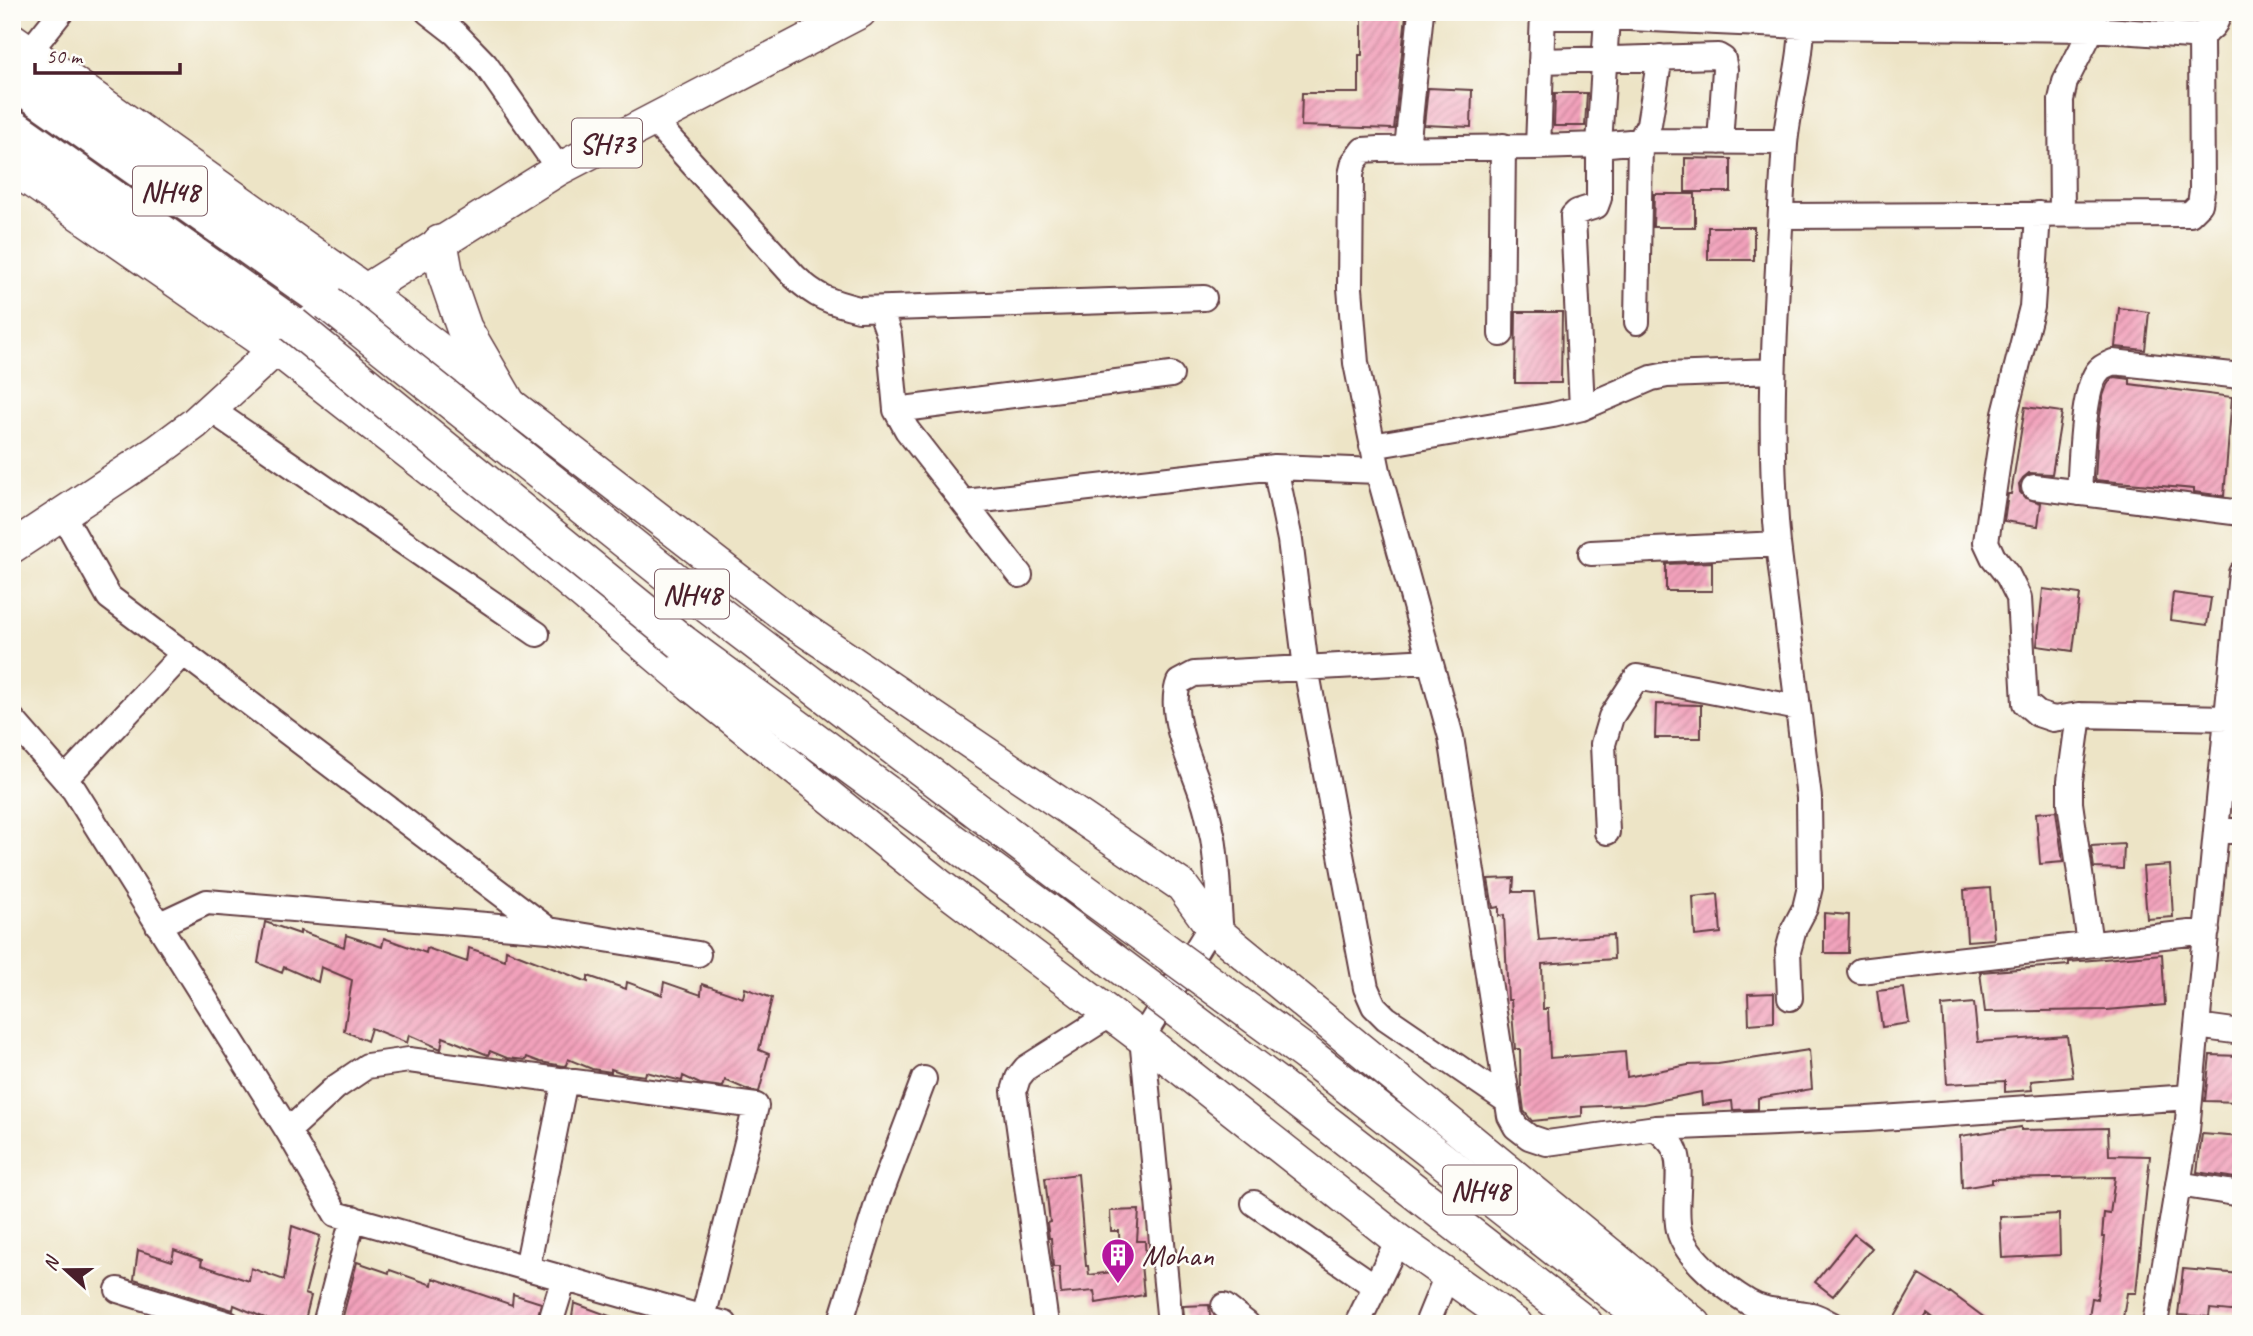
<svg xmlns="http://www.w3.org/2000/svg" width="2253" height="1336" font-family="Caveat,sans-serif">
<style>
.building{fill:url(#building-hatch)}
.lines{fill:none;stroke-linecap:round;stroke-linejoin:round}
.minor-casing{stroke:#623d42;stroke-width:28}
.major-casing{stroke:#623d42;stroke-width:35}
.highway-casing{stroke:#623d42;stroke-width:38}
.minor{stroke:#fff;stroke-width:24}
.major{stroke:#fff;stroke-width:32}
.highway{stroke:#fff;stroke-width:35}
.highway-bridge-casing{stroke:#623d42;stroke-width:38;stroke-linecap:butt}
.highway-bridge{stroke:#fff;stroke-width:35}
.labels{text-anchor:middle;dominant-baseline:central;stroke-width:5;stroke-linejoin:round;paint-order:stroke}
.shield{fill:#fdfcf7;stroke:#806168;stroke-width:2}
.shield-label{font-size:28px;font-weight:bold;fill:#4a1f2b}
.poi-label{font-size:30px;fill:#4a1f2b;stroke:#fdfcf7;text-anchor:start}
</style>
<defs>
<pattern id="building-hatch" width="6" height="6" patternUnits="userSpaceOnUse" patternTransform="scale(1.75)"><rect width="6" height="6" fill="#f2a1bb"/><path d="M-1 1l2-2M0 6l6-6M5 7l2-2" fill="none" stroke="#c68398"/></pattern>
</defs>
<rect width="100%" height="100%" fill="#fdfcf7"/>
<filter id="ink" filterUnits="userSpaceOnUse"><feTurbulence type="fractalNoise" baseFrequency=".0143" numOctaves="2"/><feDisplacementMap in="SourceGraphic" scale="14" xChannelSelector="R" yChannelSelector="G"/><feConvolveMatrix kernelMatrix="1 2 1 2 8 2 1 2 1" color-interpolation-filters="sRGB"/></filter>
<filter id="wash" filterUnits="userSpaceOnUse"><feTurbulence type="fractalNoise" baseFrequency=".00686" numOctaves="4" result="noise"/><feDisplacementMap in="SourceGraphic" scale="28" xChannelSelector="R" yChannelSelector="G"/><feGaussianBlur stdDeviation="1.57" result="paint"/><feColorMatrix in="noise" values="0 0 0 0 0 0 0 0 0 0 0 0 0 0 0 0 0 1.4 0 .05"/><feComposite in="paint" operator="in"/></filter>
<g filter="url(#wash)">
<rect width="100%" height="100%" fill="#ede4c6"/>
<g id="blocks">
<path class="building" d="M1362,15h44l-12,114 -93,-3 1,-33h57v-38h3z
M1428,88l44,2 -1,37 -47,-2z
M1555,93h32l-2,33h-31z
M1685,158l46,1v33h-46z
M1654,194h41v33h-42z
M1708,227h46v33h-46z
M2119,308l30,4 -4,38 -30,-3z
M1516,312h46l-1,71h-46z
M2115,377l15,2v5l102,13 -8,99 -30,-4v-3l-99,-9 3,-51 5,-33 4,-11 4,-6z
M2025,407l37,5 -10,62 -23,-1 -6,5 -4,6 1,8 5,6 16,5 -3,23 -34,-5 4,-27h3z
M1712,562v29h-46v-27z
M2043,589l37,5 -7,57 -36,-5z
M2173,593l38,5 -4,27 -37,-5z
M1656,704l45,1v33h-46z
M2056,811l7,51 -23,2 -4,-51z
M2124,844l-1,25 -29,-1 -3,-22z
M2170,865l3,52 -26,2 -4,-52z
M1514,878l-1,14h21l5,48 74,-5 1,24 -72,5 1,45h5l2,49 75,-6 2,25 61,-12 30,-1 91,-14 3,39 -54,9v11l-25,1 -1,-9 -30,4 -1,-13 -58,12 -61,3v9l-50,5 -8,-10 -3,-23 -1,-39h-5l-4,-49h-3l-4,-85 -5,1v-9l-6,1 -5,-29z
M1990,888l4,51 -27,2 -3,-51z
M1718,894l3,39 -26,3 -2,-39z
M1824,913l25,2 -1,38h-24z
M265,922l35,12v-3l44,16 2,-12 36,12 2,-9 42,15 1,-5 40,14 2,-14 36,12 1,-10 82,32v-6l38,13 1,-7 35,13 2,-13 37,13 1,-11 41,14 2,-10 27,10 -13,52 10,4 -10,38 -11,-2 -23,-10 -2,7 -23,-3 -17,-8 -1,5 -36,-9 -1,4 -22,-3 -12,-4v3l-19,-3 -24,-10 -2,6 -2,1 -24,-4 -13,-5 -1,3 -19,-2 -17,-7 -2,4 -45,-18 -2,12 -32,-14 -2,8 -36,-15 -4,13 -23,-10 8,-51 -31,-13 -3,15 -34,-15 -2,6 -24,-10z
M2162,954l3,51 -58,5 -122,2 -5,-40 89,-7v-3z
M1904,988l5,35 -27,4 -5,-36z
M1774,993v29l-25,2 -1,-30z
M1974,1003l4,39 89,-6 6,41 -42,4 1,9 -27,2v-11l-58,3 -5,-78z
M2210,1055l31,1v46l-36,-1z
M2021,1127v3l87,-2 1,27 41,1 -14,137h-9l-5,31h-34l4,-26 5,1 8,-62h-3l2,-24 6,1 5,-37 -123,2v4l-30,5 -2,-52z
M2202,1134l39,3v42l-44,-7z
M1078,1174l8,92h2l1,9 31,-4 -1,-40h-8l-1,-20 29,-1 -2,31h8l1,22 -5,1 3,31 -48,8 -2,-12 -33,3 -2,-27h-6l-2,-29h-2l-2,-15 3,-1 -5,-44z
M2059,1214l1,41 -58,3 -2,-41z
M292,1226l28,10 -15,58 6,2 -7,28h-25l-45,-19 -1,5 -99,-31 4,-29 34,11 2,-11 28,10 -1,5 48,16 2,-13 33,12z
M1854,1234l18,14 -39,48 -18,-14z
M357,1262l32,11 1,-3 42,15 1,-7 79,27 1,-11 28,9 -5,21h-195z
M2183,1269l58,5v38l-31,-3 -1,8 -31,-2z
M1919,1275l30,18 1,-1 43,32h-53l-13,-10 -6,10h-30z
M574,1303l52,19 -1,2h-54z
M1209,1305l2,19h-26l-2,-18z"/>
</g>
</g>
<g filter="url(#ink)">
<use href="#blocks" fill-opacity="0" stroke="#623d42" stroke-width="2"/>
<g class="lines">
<g class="minor-casing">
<path id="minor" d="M428,12l27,21 30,31 74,105
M1543,17h64l196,9 289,3 98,7c16,-2 26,-7 29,-24
M29,52l32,-40
M1541,61l177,-5 5,3 2,10 -5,73
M653,120l142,157c21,20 35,25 64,32l345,-11
M1785,142l-145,-1 -41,4 -61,2 -159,2 -16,1 -9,12 -3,13 -1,113 6,75 22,108 73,266 59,379 6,11 13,10 18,6 109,-15 211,-9 323,-22
M1538,147l5,-135
M1407,149l14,-137
M2038,214l-6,93 -27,107 -19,128 7,15 15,19 11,22 6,105 13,11 15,5 26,-4 149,3
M2062,214l-1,-114 4,-18 27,-53v-13
M1781,216l409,-2 10,-10 2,-14 -1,-155
M880,309l9,26 7,75 11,20 113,145
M1637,322l3,-181 9,-17 11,-67
M1501,334l2,-188
M1582,408l-9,-192 4,-4 19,-6 3,-8v-53l8,-128
M210,409l327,225
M896,410l275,-35
M1372,446l181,-31 29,-7 70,-30 15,-3 106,-4
M1275,467l15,73 16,128 60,320 8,18 12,12 120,82
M2034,487l207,26
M2079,493c2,-27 3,-106 20,-123 3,-4 10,-6 14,-8l128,14
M965,502l310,-35 103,4
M63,515l46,82 440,333 -342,-28 -49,23
M1591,553l187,-9
M2079,715l-9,66v22l20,141
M12,719l62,71 214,341 48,83 389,110
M65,779l119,-126
M2217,829l24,3
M1607,832l-4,-88 8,-27 26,-40 161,31
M549,930l149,24
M1221,935c-3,-32 -3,-66 -8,-97 -3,-12 -5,-25 -9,-37 -10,-33 -38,-86 -25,-119l15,-8 236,-13
M1860,971l347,-40
M1790,998l-2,-47 6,-22 11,-21 5,-21 -1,-89 -31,-254c-9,-92 -5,-185 0,-277 2,-41 4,-82 7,-123 4,-44 19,-87 17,-132
M2197,1026l44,6
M1656,1128c6,6 15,13 18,20 11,19 -2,61 6,86 9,26 45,54 68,68 20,12 41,8 63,13 7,1 13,6 20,9
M288,1131l48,-44 31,-21 42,-6 347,46 -53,212
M2178,1184l63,10
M1254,1203l122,84
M527,1268l38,-188
M118,1290l110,34
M1224,1306l23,18
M325,1324l28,-106
M550,1324l14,-46
M840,1324l39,-126 45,-119
M1046,1324l-32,-233 4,-13 8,-10 85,-54
M1170,1324l-28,-286 69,-112
M1357,1324l41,-84
M1427,1324l20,-49
M2155,1324l32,-194 54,-557"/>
</g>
<g class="major-casing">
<path id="major" d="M860,12l-301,157 -195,122 423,327 395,268 29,40 10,9 474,389
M12,547l147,-97 35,-26 82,-75 234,183 181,153 247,199 204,154 256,202 118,84"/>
</g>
<g class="highway-casing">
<path id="highway" d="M12,41l352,250 -43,26 -45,32 -264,-183
M12,80l316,223
M12,126l281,199
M440,243l6,33 18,52 42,72
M683,643l364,268
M1308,1055l344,269
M1279,1086l306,238"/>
</g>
<use href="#minor" class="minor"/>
<use href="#major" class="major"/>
<use href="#highway" class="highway"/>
<g class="highway-bridge-casing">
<path id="highway-bridge" d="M328,303l354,283 381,290 245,179
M293,325l390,318
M1047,911l232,175"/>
</g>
<use href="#highway-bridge" class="highway-bridge"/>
</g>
</g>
<defs>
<g id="building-pin" transform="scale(1.75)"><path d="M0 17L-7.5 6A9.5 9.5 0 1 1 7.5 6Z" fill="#b5179e" stroke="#fdfcf7"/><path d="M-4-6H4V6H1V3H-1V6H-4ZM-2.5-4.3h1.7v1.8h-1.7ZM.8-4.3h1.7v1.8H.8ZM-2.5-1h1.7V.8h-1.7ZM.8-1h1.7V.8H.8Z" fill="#fff"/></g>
</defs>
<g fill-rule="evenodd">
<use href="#building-pin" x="1118" y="1255"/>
</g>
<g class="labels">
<g class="shield">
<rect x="572" y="118.5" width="70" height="49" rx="5"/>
<rect x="133" y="166.5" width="74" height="49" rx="5"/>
<rect x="655" y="569.5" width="74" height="49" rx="5"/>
<rect x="1443" y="1165.5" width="74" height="49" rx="5"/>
</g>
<g class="shield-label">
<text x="607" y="143">SH73</text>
<text x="170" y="191">NH48</text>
<text x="692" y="594">NH48</text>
<text x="1480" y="1190">NH48</text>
</g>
<g class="poi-label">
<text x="1142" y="1255">Mohan</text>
</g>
</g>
<rect width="2253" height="1336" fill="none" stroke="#fdfcf7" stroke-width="42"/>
<g transform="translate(66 1270) rotate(291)" stroke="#fdfcf7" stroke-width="5" paint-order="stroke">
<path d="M0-5L12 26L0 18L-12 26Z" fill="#4a1f2b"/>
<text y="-10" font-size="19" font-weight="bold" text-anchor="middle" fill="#4a1f2b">N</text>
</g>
<path d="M35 63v10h145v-10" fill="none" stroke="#4a1f2b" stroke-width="3.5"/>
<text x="46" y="63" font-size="21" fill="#4a1f2b" stroke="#fdfcf7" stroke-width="5" paint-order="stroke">50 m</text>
</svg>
